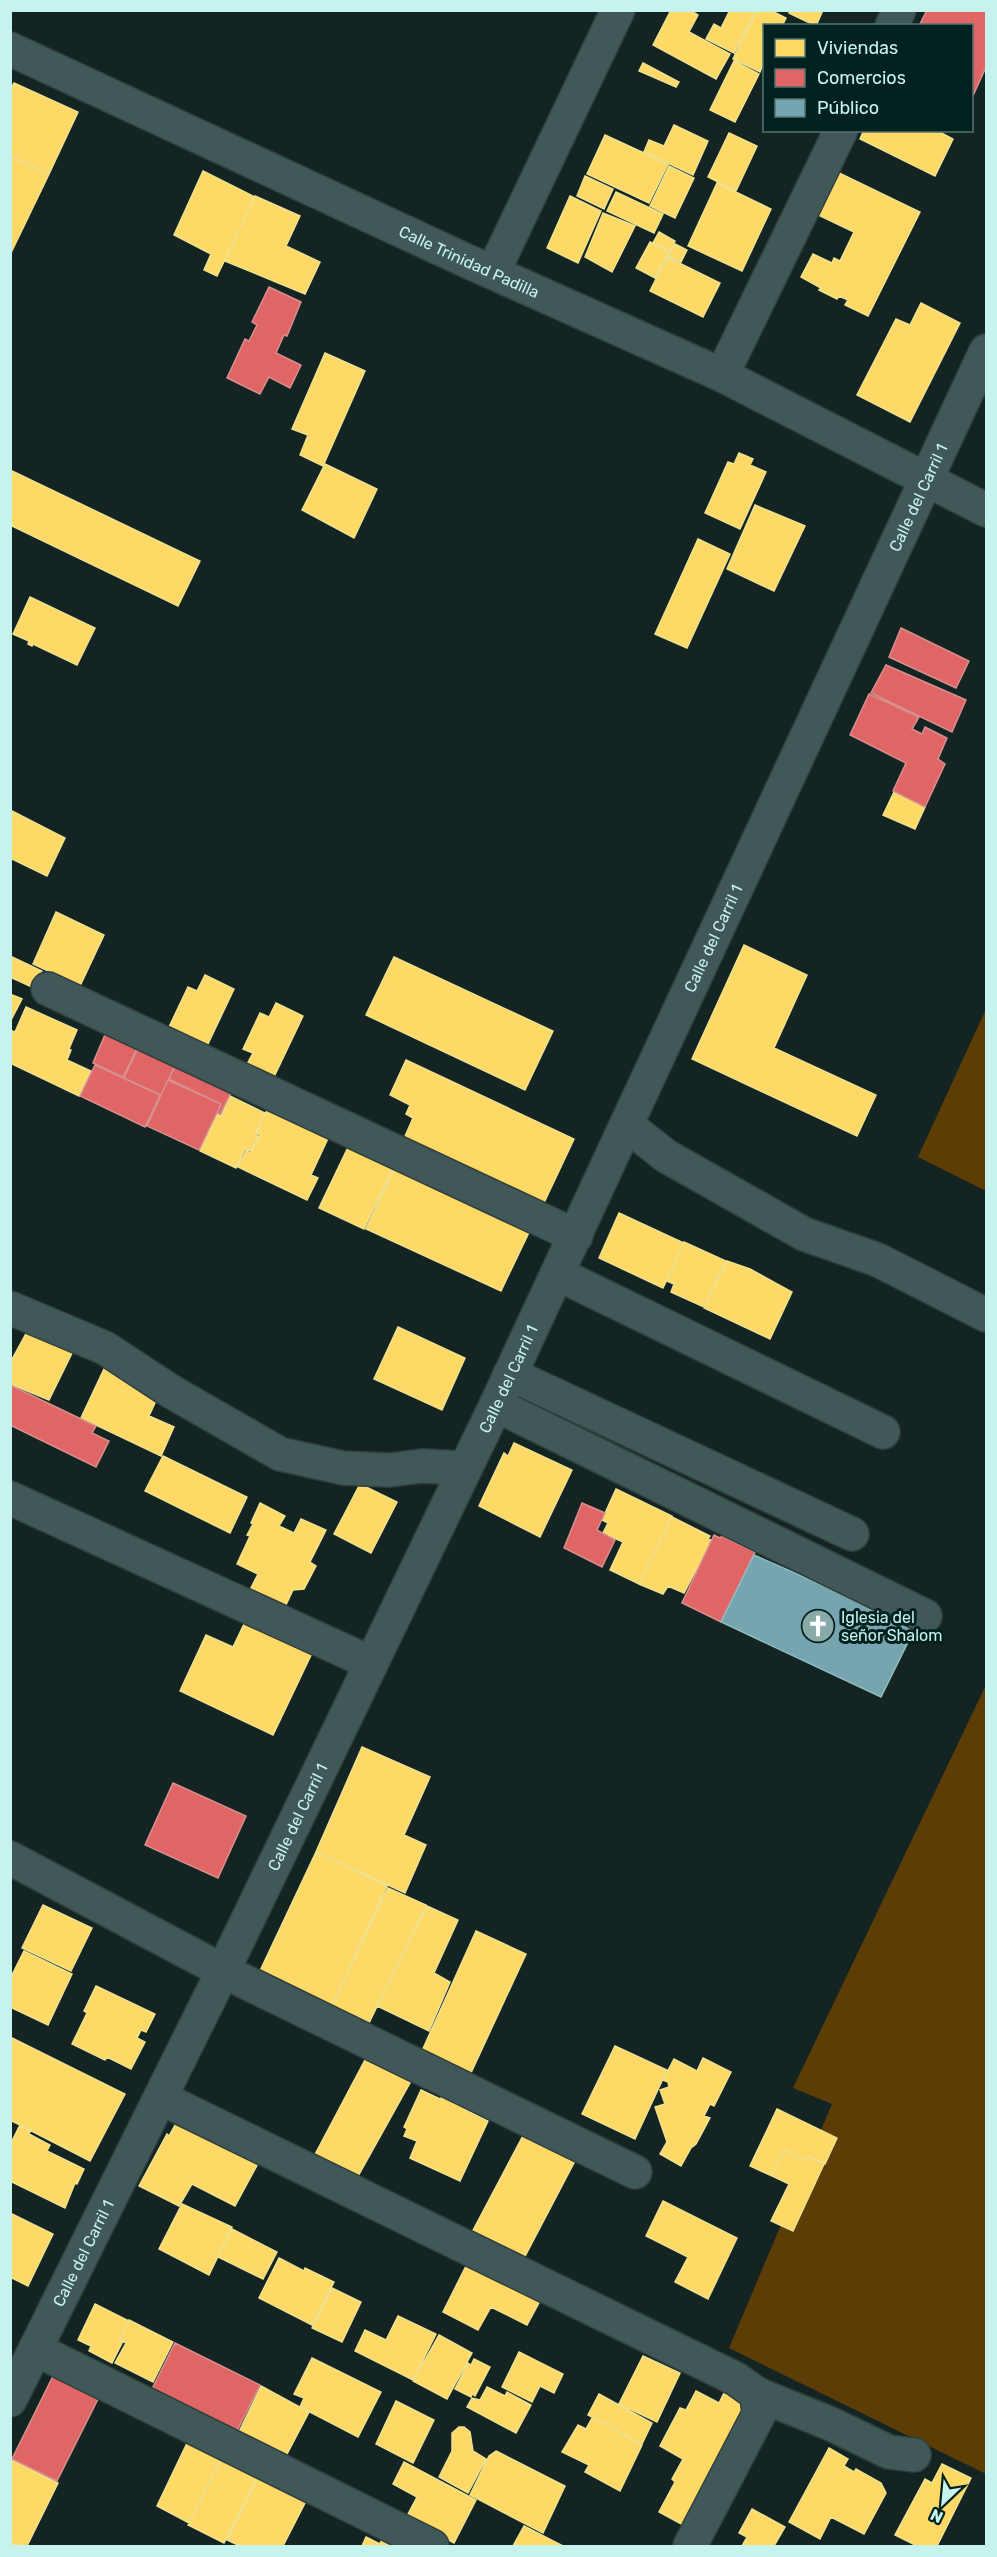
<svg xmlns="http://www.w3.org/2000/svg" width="997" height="2557" font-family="Rubik,sans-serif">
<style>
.green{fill:#5d3d06}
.homes{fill:#ffd966;stroke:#eee18f;stroke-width:1.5}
.shops{fill:#e06666;stroke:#d8908f;stroke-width:1.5}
.public{fill:#76a5af;stroke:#8ebcc2;stroke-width:1.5}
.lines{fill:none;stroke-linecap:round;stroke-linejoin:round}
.minor-casing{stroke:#2f3f3e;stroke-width:36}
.minor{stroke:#405958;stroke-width:33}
.labels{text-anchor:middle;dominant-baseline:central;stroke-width:6;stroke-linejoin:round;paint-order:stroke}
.street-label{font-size:16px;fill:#c7f3ef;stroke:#03211f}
.poi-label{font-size:16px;fill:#c7f3ef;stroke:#03211f;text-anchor:start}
</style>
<rect width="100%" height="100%" fill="#132423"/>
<path class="green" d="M986,1009v182l-68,-34z
M986,1685v789l-257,-126 103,-244 -39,-16z"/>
<path class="homes" d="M671,10h19l8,5 -9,17 41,22 -14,25 -63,-34z
M730,10h26l-22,43 -28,-14 8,-15 7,4z
M757,10h13l16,8 -4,8h-18v36l-4,10 -27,-13z
M790,10h33l-7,16 -27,-13z
M734,61l25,13 -24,48 -25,-12z
M643,63l36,19 -3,5 -37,-16z
M14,83l64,29 -29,62 -39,-18v-66z
M674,125l34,16 -15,34 -49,-23 5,-12 15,6z
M864,130h72l17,9 -18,37 -75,-37z
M729,133l28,13 -21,45 -28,-14z
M605,135l63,29 -19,39 -62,-29z
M10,156l39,18 -39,81z
M669,166l25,12 -19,40 -25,-12z
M203,171l52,26 -38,79 -13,-6 7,-16 -37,-19z
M837,172l83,40 -52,104 -23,-11 3,-5 -9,-4 -2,3 -18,-9 2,-2 -20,-11 12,-23 19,9 2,-5 6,3 14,-29 -38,-18z
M585,176l28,13 -9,20 -27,-13z
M717,183l54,26 -29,62 -54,-25z
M616,192l47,22 -9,19 -47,-22z
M255,196l45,20 -14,30 34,16 -15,32 -80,-33z
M570,196l31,15 -23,52 -31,-15z
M603,213l32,13 -23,46 -27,-15z
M659,232l16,9 -5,10 -17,-8z
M650,242l19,10 -14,26 -19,-10z
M675,244l12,6 -6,12 -13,-6z
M667,257l53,26 -17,34 -53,-26z
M921,303l39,20 -50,99 -53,-27 39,-76 14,6z
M325,353l40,18 -42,95 -23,-11 8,-20 -16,-6z
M739,453l14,6 -3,6 16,7 -26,57 -35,-16 23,-51 6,2z
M325,464l52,25 -23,49 -52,-28z
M10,470l190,91 -22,45 -168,-81z
M755,505l50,21 -31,65 -47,-22z
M698,539l32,15 -43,94 -32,-14z
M30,597l65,31 -18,37 -44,-21 -1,2 -4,-2 1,-3 -16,-7z
M894,792l31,15 -10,22 -32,-14z
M10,810l55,28 -18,38 -37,-18z
M56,912l48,23 -24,51 -47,-22z
M744,945l63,30 -33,73 102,47 -19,41 -165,-77z
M10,956l32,15 -8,17 -24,-11z
M394,957l159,74 -28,59 -159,-75z
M205,975l29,14 -27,57 -39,-17 20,-42 9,4z
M10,994l12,5 -12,23z
M276,1003l27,13 -30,63 -27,-13 7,-13 -10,-4 17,-36 9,4z
M26,1007l51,23 -8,19 2,1 -4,10 24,11 -12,25 -69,-33v-33l5,2z
M406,1060l168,79 -32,68 -139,-66 10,-23 -7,-4 4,-9 -20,-10z
M230,1096l35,17 -10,21 3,2 -7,15 -6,-2 -9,19 -36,-17 17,-37 4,2z
M268,1108l63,24 -20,43 7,3 -11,22 -69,-33 8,-16 5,2 9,-18 -4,-2z
M352,1139l45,21 -33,69 -45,-21z
M397,1163l135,63 -31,65 -135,-62z
M619,1213l65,30 -21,45 -64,-30z
M684,1242l42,19 -22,46 -33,-15 3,-8 -7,-3z
M727,1261l23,8 42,23 -22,47 -66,-31z
M398,1327l67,31 -23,52 -68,-31z
M28,1330l45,21 -24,49 -39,-16v-21z
M104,1369l55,25 -10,22 25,11 -13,29 -80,-38z
M514,1443l58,27 -32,67 -61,-31 25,-53 4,3z
M163,1456l84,41 -17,36 -85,-42z
M360,1484l37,18 -26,51 -37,-19z
M616,1489l56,27 -33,68 -29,-14 13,-28 -20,-9 5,-10 -6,-3z
M260,1503l25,13 -6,10 15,7 7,-14 25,11 -16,32 6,4 -12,23 -11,1 -9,19 -35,-17 9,-18 -21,-10 13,-28 -3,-1 6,-11 -2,-1z
M672,1517l38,19 -2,3 4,1 -28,53 -16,-7 -5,8 -24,-10z
M245,1622l67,31 -39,82 -93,-44 26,-56 27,12z
M362,1747l68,30 -26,58 22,10 -21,48 -89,-41z
M316,1852l71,34 -55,120 -72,-35z
M388,1888l38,17 -57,118 -37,-17z
M43,1905l49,23 -21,43 -49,-23z
M427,1906l31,14 -24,53 16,9 -21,49 -52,-25z
M476,1931l50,23 -56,121 -49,-22z
M24,1951l48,23 -24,51 -38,-18v-28z
M96,1986l59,28 -9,18 -5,-2 -4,8 8,4 -14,27 -24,-12 -2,3 -33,-16 15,-31 -3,-2z
M10,2037l115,57 -35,67 -80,-41z
M615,2046l52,24 -32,69 -53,-25z
M703,2058l28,14 -17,34 -4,-2 -6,12 6,2 -14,26 -5,4 -10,18 -21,-12 7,-12 -12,-35 10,-3 -5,-14 9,-3 -1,-5 -5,-2 11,-21 23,12z
M365,2060l46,21 -54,97 -45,-18z
M421,2090l19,9 5,-5 22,10 -3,5 24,12 -28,60 -50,-23 7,-17 -13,-5 3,-7 -3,-2z
M777,2109l60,29 -12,26 -17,-8 -2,5 -22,-11 -12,26 -22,-10z
M180,2116l81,42 -26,48 -43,-22 -13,22 -40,-20 28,-52 2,2z
M20,2125l11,5 -2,4 21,11 -3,6 37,18 -7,15 -2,-1 -10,25 -55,-27v-36z
M526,2130l50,29 -54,103 -53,-24z
M784,2150l22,11 2,-5 16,8 -31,67 -22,-10 18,-37 -17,-8z
M663,2201l74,37 -29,61 -33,-17 13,-25 -42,-21z
M182,2204l50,23 -23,48 -50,-26z
M10,2213l43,21 -25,52 -18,-9z
M232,2229l45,23 -14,27 -45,-22z
M279,2258l25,13 1,-3 29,14 -22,43 -53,-27z
M468,2262l73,37 -14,26 -36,-18 -13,23 -35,-18z
M332,2288l29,14 -19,40 -30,-14z
M95,2304l34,17 -10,19 4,1 -11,22 -23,-12 2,-5 -13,-6z
M398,2316l38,18 -23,46 -58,-29 10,-21 21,10z
M129,2320l44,22 -20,40 -38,-19 11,-20 -6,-3z
M439,2335l33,18 -25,46 -34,-18z
M519,2352l44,22 -9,19 -14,-7 -8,16 -30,-15z
M643,2356l37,17 -23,49 -38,-18z
M312,2358l69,34 -23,45 -58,-30 4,-9 -10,-4z
M474,2359l16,8 -15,29 -3,-2 -1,3 -16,-8 13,-26 3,2z
M261,2386l48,26 -22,42 -20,-9 -4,6 -25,-17z
M487,2387l18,9 2,-4 24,13 -15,28 -49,-26 5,-9 8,2z
M696,2391l23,12 5,-10 23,12 -64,120 -24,-13 16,-30 -3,-3 11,-20 -23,-13 20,-38 6,2z
M599,2394l53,29 -10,21 -54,-29z
M396,2401l38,19 -21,43 -37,-19z
M592,2418h3l47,27 -22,46 -35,-19 4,-7 -27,-13 16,-27 8,4z
M459,2427h5l6,5 3,19 13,8 -18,34 -29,-16 13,-26v-18z
M188,2441l33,17 -32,65 -32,-17z
M829,2448l19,11 -4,7 10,6 2,-3 25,14 5,10 -22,41 -33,-17 -11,22 -31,-17z
M496,2451l69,35 -22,47 -73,-38 19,-39z
M222,2458l36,18 -34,67 -36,-18z
M13,2460l45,23 -31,63 -17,-2v-79z
M404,2462l72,38 -22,43 -48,-25 11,-21 -24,-13z
M942,2464l29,14 -34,68h-20l-22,-11 30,-56 7,4z
M259,2476l47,25 -23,45h-43l-13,-6z
M752,2509l33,18 -11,19h-32l5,-9 -8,-4z
M524,2526l39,20h-50z
M366,2537l14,7 2,-5 15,7h-35z"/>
<path class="shops" d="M927,10h59v57l-14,31v-72h-53z
M269,287l32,15 -14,34 -3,-1 -8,18 25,12 -11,23 -21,-11 -9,17 -33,-16 18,-39 4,2 8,-16 -5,-3z
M901,628l68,33 -13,27 -67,-31z
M886,665l80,35 -14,32 -81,-39z
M869,694l50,23 -7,12 10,5 3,-7 22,11 -9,21 7,5 -20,43 -32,-16 13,-28 -56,-28z
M107,1030l32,14 -16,33 -30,-14z
M141,1042l37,17 -17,36 -37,-17z
M178,1060l56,27 -14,27 -3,-1 4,-9 -52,-25z
M95,1065l65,30 -15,32 -65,-31z
M168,1080l53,24 -22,46 -52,-24z
M10,1385l86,41 -4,7 17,8 -13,26 -86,-42z
M582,1503l23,10 -8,17 18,10 -13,27 -38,-19z
M714,1535l6,3 2,-2 33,16 -34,70 -39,-19z
M173,1783l73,33 -28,62 -73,-33z
M175,2343l85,42 -25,50 -85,-42z
M54,2374l45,23 -42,84 -45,-22z"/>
<path class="public" d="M754,1555l68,30 92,45 -33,67 -160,-75z"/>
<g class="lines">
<g class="minor-casing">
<g id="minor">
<path d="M892,26l7,-16"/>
<path id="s1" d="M10,49l457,212 255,114 264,135"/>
<path d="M493,272l125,-262"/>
<path d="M722,375l119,-245"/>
<path d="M48,989l528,247"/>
<path d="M627,1125l39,31 138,78 74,26 108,55"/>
<path d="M558,1274l325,158"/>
<path d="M10,1308l95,40 67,44 108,62 63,14 47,2 31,-4 44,2"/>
<path d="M510,1374l342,160"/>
<path d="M496,1405l429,211"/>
<path d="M10,1498l361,165"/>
<path d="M10,1858l213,113 412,201"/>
<path d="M161,2098l575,281 21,15 2,20 -69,132"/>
<path d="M37,2350l395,196"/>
<path d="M757,2394l74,30 58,28 25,3"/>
<path id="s2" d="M10,2400l213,-429 273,-566 490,-1054"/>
</g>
</g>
<use href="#minor" class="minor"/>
</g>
<defs>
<g id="church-disc" transform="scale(1.725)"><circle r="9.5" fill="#88aba8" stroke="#03211f"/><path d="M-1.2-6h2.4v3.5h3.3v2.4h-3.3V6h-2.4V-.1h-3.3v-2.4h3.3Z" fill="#fff"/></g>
</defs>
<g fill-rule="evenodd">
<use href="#church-disc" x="818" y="1626"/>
</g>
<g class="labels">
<g class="street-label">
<text stroke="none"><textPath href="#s1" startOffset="506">Calle Trinidad Padilla</textPath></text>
<text stroke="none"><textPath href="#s2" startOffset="2108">Calle del Carril 1</textPath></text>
<text stroke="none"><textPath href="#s2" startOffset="1622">Calle del Carril 1</textPath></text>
<text stroke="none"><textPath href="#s2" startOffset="1136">Calle del Carril 1</textPath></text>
<text stroke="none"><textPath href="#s2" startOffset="650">Calle del Carril 1</textPath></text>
<text stroke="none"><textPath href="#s2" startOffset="164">Calle del Carril 1</textPath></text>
</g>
<g class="poi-label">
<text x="841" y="1617">Iglesia del<tspan x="841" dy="18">señor Shalom</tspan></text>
</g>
</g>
<rect width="997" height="2557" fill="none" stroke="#c7f3ef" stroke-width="24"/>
<rect x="763" y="24" width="210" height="108" fill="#03211f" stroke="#517572" stroke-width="1.5"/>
<rect x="775" y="39" width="30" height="18" fill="#ffd966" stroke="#517572" stroke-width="1.5"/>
<text x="817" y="54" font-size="18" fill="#c7f3ef">Viviendas</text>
<rect x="775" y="69" width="30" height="18" fill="#e06666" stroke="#517572" stroke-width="1.5"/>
<text x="817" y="84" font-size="18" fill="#c7f3ef">Comercios</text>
<rect x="775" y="99" width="30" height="18" fill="#76a5af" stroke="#517572" stroke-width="1.5"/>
<text x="817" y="114" font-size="18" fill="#c7f3ef">Público</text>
<g transform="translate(943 2503) rotate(206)" stroke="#03211f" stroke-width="4.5" paint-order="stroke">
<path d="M0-4.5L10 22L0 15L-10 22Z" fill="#c7f3ef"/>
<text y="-9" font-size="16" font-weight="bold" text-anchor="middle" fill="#c7f3ef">N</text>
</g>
</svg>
